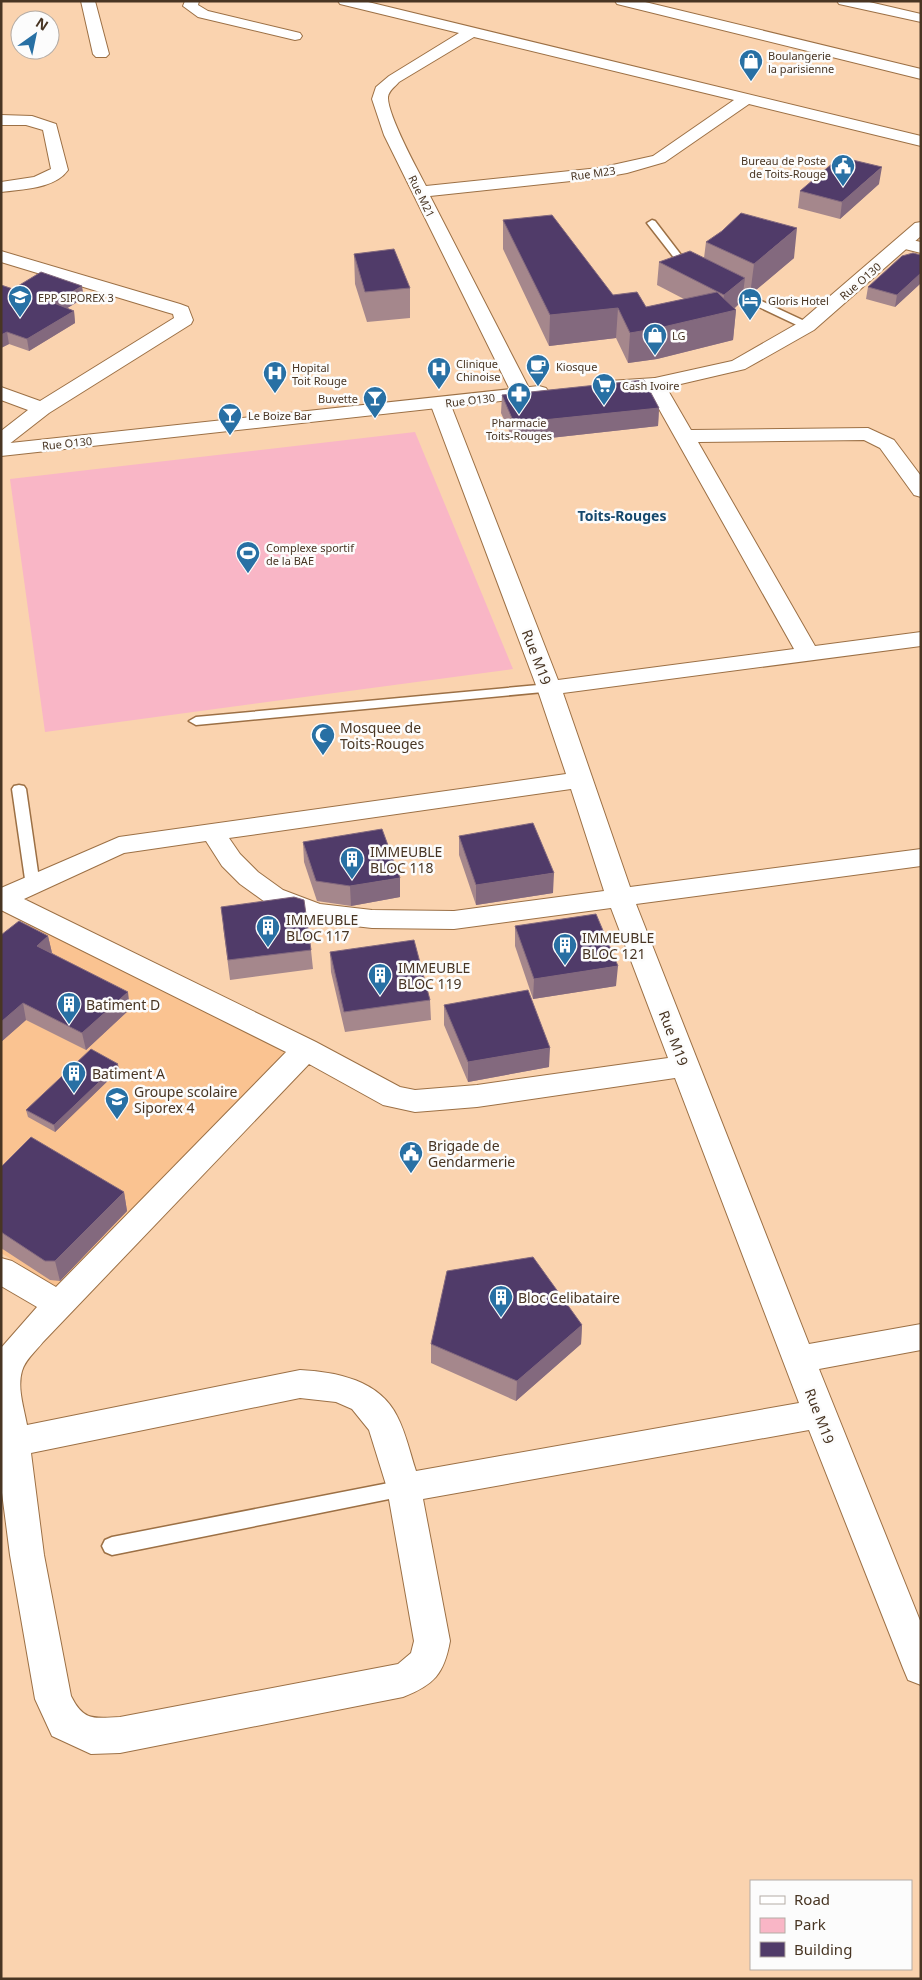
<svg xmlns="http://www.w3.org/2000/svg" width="922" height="1980" font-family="'Noto Sans',sans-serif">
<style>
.built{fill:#fac391}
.green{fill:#f9b6c6}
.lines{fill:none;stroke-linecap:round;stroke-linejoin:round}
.service-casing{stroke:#9c7045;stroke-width:3}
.minor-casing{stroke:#9c7045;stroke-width:2}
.tertiary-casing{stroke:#9c7045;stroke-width:2}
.motorway-casing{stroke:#9c7045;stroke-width:2}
.service{fill:#fff;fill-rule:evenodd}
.minor{fill:#fff;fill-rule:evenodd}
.tertiary{fill:#fff;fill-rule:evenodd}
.motorway{fill:#fff;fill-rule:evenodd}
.wall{fill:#a5878c}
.shaded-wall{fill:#83697e}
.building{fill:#503b69;stroke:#83697e}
.labels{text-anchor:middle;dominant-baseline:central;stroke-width:5;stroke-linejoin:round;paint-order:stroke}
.far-poi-label{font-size:11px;fill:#483523;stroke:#fcfcfc;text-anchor:start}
.far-street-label{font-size:11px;fill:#483523;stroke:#fcfcfc}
.far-quarter-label{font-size:14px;font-weight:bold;fill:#17496c;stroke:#fcfcfc}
.street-label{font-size:14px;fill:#483523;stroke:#fcfcfc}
.poi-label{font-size:14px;fill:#483523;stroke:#fcfcfc;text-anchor:start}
</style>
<rect width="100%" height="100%" fill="#fad3af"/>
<path class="built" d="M28,922l265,133 -224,239 -68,-41v-307z"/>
<path class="green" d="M415,432l98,237 -468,63 -35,-253z"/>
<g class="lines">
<g class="service-casing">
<path id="service" d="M652,220l3,1 33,43 6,4v4h-6l-6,-4 -35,-45z
M725,284l86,40 1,2 -1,2h-8l-82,-39v-4z
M549,684l6,4 -1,3 -358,34 -7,-4 7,-4z
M19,785l5,1 2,3 14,97 -2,3h-10l-2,-3 -14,-97 2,-3z
M404,1480l7,2 2,6 -2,6 -7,2 -292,59 -7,-3 -3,-6 3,-6 7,-3z"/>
</g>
<g class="minor-casing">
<path id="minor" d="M81,1h14l14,53 -3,3h-10l-3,-3z
M185,1h14l-1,4 10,6 92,22 2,3 -2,3 -5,1 -97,-23 -15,-11z
M338,1h26l557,135v10l-172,-42 -84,58 -38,11 -28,5 -169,18 102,198 -3,4 -7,2 -7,-2 -3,-4 -128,-259 -12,-36 4,-12 13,-11 70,-43 -119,-29zM474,37l260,63 -81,56 -54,12 -173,18c-9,-17 -39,-72 -38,-89 1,-7 7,-10 11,-15z
M1,115l31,1 24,8 12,46c-13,19 -46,19 -67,22v-10l33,-5 17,-8 -8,-39 -17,-5h-25z
M903,238l18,4v11l-24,-6 -3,-4 3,-4z
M1,251l179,53 8,3 5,13 -2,4 -142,89 -41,32 -7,2v-16l27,-21 -27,-10v-13l39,14 134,-83 -1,-4 -7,-2 -165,-50z
M655,378l7,2 29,50 177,-2 26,12 27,36v21l-7,-2 -34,-47 -16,-8 -166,2 117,204 106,-14v14l-358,47 67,194 291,-38v17l-285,38 173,440 112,-20v26l-102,19 102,254v62l-13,-5 -5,-12 -94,-238 -386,69 27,142c-6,33 -16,44 -47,56l-283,56 -29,1 -39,-18 -17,-37 -25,-144 -9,-70v-137l36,-41 -36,-21v-28l11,3 44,26 230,-235 -285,-142v-22l118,-51 447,-63 -29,-86 -107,-285 3,-4 7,-2 7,2 3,4 108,277 236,-31 -149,-265 3,-4zM571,789l33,102 -150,20 -82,-1 -52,-6 -37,-14 -25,-18 -18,-18 -11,-16zM206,841l16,25 18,18 25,18 24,11 31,9 52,6 82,1 157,-21 57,150 -191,27 -62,5 -15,-3 -84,-45 -292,-143 100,-46zM309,1064l74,41 32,7 62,-5 198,-29 124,325 -383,68c-6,-18 -10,-38 -19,-55 -18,-36 -60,-44 -97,-46l-273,55c-3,-17 -10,-37 -5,-54 3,-11 14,-20 21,-29zM300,1398l36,4 16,7 17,21 18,58 27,153 -3,12 -13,11 -278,53c-26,1 -36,5 -49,-21l-27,-141 -13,-102z"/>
</g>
<g class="tertiary-casing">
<path id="tertiary" d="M921,222v14l-107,94 -69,39 -90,21 -46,3 -7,-2 -3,-4 3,-4 7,-2 46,-3 77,-17 68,-39 115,-99z
M539,386l7,2 3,4 -3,4 -545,60v-12z"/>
</g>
<g class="motorway-casing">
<path id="motorway" d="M615,1h26l280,68v10l-304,-75z
M837,1h28l56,13v8l-82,-18z"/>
</g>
<use href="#service" class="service"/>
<use href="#minor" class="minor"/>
<use href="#tertiary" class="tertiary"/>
<use href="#motorway" class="motorway"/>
</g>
<path class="wall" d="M879,184l-39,35 -42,-11 2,-17z
M503,220l110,75 33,12 38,-8 -27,-14 2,-23 45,-4 2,-16 88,16 -44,37 -7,-4 -1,10 -7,7 1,2 -3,30 -76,19 -29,4 -12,-25 -67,8 -46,-97z
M354,254l56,34v30l-43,4 -12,-38z
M921,255v28l-26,24 -29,-8 2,-12z
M1,285l12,4 71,9 -17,10 7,3 1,12 -46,28 -20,-7 -8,4z
M502,395l157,13 -1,18 -144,16 -13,-29z
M459,836l94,57 -77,12 -17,-50z
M303,842l97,55 -49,9 -34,-5 -13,-39z
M223,926l88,24 2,19 -83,11z
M515,926l101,60 -83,13 -18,-53z
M1,935l47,1 4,17 78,56 -44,41 -60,-30 -25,22z
M330,952l100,48 1,20 -86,12 -14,-60z
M444,1005l105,62 -81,15 -24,-57z
M119,1070l-64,62 -27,-15 -2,-7z
M1,1167l123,25 3,19 -67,70 -10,-1 -49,-32z
M582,1325l-1,19 -65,57 -85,-38v-19z"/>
<path class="shaded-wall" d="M882,167l-3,17 -39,35 2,-17z
M797,228l-3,30 -44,37 4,-31z
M921,273v10l-26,24 2,-12z
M745,278l-3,23 -11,10 5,-1 -3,30 -76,19 -29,4 2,-30 92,-20 2,-18z
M82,286l2,12 -28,17 -2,-12z
M618,308l-2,30 -67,8 1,-31z
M74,311l1,12 -46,28 -2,-12z
M7,332l2,12 -8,4v-13z
M659,408l-1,18 -144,16v-19z
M554,873l-1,20 -77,12v-20z
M400,878v19l-49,9 -1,-20z
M48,936l4,17 -15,-7z
M618,966l-2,20 -83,13 1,-20z
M128,992l2,17 -44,41 -4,-17z
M23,1003l3,17 -25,22v-20z
M550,1048l-1,19 -81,15v-20z
M118,1064l1,6 -64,62 -1,-7z
M124,1192l3,19 -67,70 -5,-20z
M582,1325l-1,19 -65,57 1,-20z"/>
<path class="building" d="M840,157l42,10 -40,35 -42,-11z
M741,213l56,15 -43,36 -48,-22 16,-11z
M552,215l61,80 24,-3 9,15 71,-15 19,18 -77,18 -29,5 -12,-25 -68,7 -47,-95z
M394,249l16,39 -45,4 -11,-38z
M690,251l55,27 -21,17 -65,-33z
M913,253l8,2v18l-24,22 -29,-8 34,-31z
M41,272l41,14 -28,17 20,8 -47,28 -20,-7 -6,3v-50l12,4z
M644,380l15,28 -145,15 -12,-28z
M533,823l21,50 -78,12 -17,-49z
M382,829l18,49 -50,8 -34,-5 -13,-39z
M294,897l10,3 7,50 -83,10 -7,-53z
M596,914l22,52 -84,13 -19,-53z
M19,921l29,15 -11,10 91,46 -46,41 -59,-30 -22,19v-87z
M414,940l16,60 -86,12 -14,-60z
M528,990l22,58 -82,14 -24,-57z
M91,1049l27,15 -64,61 -28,-15z
M31,1137l93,55 -69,69h-10l-44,-29v-65z
M533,1257l49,68 -65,56 -86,-37 16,-73z"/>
<defs>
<g id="shop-pin" transform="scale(1.25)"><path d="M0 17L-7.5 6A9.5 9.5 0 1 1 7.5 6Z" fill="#2870a4" stroke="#fcfcfc"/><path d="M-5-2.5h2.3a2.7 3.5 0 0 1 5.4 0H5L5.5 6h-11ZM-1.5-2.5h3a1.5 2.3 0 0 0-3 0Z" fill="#fff"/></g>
<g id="civic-pin" transform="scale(1.25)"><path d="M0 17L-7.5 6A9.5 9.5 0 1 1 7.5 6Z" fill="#2870a4" stroke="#fcfcfc"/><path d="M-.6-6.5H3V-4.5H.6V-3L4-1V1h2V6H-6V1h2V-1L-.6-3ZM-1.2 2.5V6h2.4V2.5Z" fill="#fff"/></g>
<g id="school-pin" transform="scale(1.25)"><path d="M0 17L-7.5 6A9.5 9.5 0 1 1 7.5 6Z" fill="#2870a4" stroke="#fcfcfc"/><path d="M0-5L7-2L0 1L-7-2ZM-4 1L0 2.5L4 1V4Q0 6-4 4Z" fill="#fff"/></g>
<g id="hotel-pin" transform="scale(1.25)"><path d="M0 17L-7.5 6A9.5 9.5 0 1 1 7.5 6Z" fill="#2870a4" stroke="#fcfcfc"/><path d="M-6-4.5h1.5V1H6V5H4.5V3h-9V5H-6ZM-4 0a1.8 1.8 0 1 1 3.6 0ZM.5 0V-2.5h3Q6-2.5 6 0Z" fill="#fff"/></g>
<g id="cafe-pin" transform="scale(1.25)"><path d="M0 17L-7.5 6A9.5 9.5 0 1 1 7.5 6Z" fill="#2870a4" stroke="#fcfcfc"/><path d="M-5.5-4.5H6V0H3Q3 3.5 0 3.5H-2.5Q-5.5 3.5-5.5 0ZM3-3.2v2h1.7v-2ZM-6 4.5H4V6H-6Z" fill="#fff"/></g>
<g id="hospital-pin" transform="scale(1.25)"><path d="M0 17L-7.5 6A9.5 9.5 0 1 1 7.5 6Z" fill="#2870a4" stroke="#fcfcfc"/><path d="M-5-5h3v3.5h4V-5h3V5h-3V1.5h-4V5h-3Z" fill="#fff"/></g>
<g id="supermarket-pin" transform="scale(1.25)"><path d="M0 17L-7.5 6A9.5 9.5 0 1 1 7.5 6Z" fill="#2870a4" stroke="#fcfcfc"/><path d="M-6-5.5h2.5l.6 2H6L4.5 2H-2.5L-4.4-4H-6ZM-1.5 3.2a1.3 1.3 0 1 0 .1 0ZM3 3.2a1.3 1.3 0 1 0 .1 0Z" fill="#fff"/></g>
<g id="pharmacy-pin" transform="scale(1.25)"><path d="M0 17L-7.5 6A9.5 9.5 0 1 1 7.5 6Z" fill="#2870a4" stroke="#fcfcfc"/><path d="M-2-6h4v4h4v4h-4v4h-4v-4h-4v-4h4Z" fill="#fff"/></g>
<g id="bar-pin" transform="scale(1.25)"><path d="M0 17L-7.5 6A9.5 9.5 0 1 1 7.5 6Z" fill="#2870a4" stroke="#fcfcfc"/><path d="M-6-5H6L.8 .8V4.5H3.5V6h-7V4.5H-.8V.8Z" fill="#fff"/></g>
<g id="stadium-pin" transform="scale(1.25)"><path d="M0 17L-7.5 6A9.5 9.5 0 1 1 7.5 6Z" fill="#2870a4" stroke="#fcfcfc"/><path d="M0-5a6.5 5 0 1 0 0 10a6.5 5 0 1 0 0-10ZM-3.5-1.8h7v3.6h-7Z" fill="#fff"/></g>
<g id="mosque-pin" transform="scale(1.25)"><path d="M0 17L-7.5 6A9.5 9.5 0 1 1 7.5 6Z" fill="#2870a4" stroke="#fcfcfc"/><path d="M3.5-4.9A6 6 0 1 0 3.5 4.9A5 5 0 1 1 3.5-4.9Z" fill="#fff"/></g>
<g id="building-pin" transform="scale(1.25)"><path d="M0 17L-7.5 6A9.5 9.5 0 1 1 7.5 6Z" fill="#2870a4" stroke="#fcfcfc"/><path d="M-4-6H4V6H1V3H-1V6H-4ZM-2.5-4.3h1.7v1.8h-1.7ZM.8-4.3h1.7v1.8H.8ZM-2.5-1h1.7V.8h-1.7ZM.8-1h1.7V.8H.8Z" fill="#fff"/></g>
</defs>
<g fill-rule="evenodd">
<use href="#shop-pin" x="751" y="61"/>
<use href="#civic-pin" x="843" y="166"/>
<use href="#school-pin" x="20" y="297"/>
<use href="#hotel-pin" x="750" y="300"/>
<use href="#shop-pin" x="655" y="335"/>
<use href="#cafe-pin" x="538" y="366"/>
<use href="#hospital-pin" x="439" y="369"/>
<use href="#hospital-pin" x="275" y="373"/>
<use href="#supermarket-pin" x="604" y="385"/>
<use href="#pharmacy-pin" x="519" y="394"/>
<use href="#bar-pin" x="375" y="398"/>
<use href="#bar-pin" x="230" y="415"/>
<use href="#stadium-pin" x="248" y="553"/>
<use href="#mosque-pin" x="323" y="735"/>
<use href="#building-pin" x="352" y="859"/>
<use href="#building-pin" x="268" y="927"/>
<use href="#building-pin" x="565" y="945"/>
<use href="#building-pin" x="380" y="975"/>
<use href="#building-pin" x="69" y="1004"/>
<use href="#building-pin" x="74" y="1073"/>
<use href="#school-pin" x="117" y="1099"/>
<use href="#civic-pin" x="411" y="1153"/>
<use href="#building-pin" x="501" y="1297"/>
</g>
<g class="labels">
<g class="far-poi-label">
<text x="768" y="55">Boulangerie<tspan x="768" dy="13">la parisienne</tspan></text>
<text x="826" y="160" text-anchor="end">Bureau de Poste<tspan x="826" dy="13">de Toits-Rouge</tspan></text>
<text x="38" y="297">EPP SIPOREX 3</text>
<text x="768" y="300">Gloris Hotel</text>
<text x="672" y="335">LG</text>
<text x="456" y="363">Clinique<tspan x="456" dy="13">Chinoise</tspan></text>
<text x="556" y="366">Kiosque</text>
<text x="292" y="367">Hopital<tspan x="292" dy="13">Toit Rouge</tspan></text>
<text x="622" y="385">Cash Ivoire</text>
<text x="358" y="398" text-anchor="end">Buvette</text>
<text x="248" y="415">Le Boize Bar</text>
<text x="519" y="422" text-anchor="middle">Pharmacie<tspan x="519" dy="13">Toits-Rouges</tspan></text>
<text x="266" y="547">Complexe sportif<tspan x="266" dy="13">de la BAE</tspan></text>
</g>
<g class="far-street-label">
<text transform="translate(593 173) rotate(-8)">Rue M23</text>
<text transform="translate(422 196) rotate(64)">Rue M21</text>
<text transform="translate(860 281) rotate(-41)">Rue O130</text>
<text transform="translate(470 400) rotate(-7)">Rue O130</text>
<text transform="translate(67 443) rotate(-6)">Rue O130</text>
</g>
<g class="far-quarter-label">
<text x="622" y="515">Toits-Rouges</text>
</g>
<g class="street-label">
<text transform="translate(537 657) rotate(69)">Rue M19</text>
<text transform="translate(674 1038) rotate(69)">Rue M19</text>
<text transform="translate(820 1416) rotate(69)">Rue M19</text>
</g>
<g class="poi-label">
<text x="340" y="727">Mosquee de<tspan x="340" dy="16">Toits-Rouges</tspan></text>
<text x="370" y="851">IMMEUBLE<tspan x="370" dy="16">BLOC 118</tspan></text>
<text x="286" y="919">IMMEUBLE<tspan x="286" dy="16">BLOC 117</tspan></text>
<text x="582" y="937">IMMEUBLE<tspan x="582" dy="16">BLOC 121</tspan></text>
<text x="398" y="967">IMMEUBLE<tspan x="398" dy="16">BLOC 119</tspan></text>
<text x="86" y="1004">Batiment D</text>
<text x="92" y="1073">Batiment A</text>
<text x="134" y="1091">Groupe scolaire<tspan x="134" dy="16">Siporex 4</tspan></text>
<text x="428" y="1145">Brigade de<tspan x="428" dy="16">Gendarmerie</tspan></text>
<text x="518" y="1297">Bloc Celibataire</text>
</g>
</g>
<rect width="922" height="1980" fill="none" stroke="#483523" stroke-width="5"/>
<rect x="750" y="1880" width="162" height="90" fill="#fcfcfc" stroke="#b4aca5"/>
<rect x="760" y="1896" width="25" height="8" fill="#ffffff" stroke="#b4aca5"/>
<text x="794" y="1905" font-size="15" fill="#483523">Road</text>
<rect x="760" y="1918" width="25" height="15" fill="#f9b6c6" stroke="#b4aca5"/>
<text x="794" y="1930" font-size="15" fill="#483523">Park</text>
<rect x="760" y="1942" width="25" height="15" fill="#503b69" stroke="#b4aca5"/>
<text x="794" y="1955" font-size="15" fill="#483523">Building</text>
<g transform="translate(35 35) rotate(33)"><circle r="24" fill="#fcfcfc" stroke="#b4aca5"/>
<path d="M0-4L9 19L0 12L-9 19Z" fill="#2870a4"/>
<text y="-8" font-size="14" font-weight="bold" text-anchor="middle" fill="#483523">N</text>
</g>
</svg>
